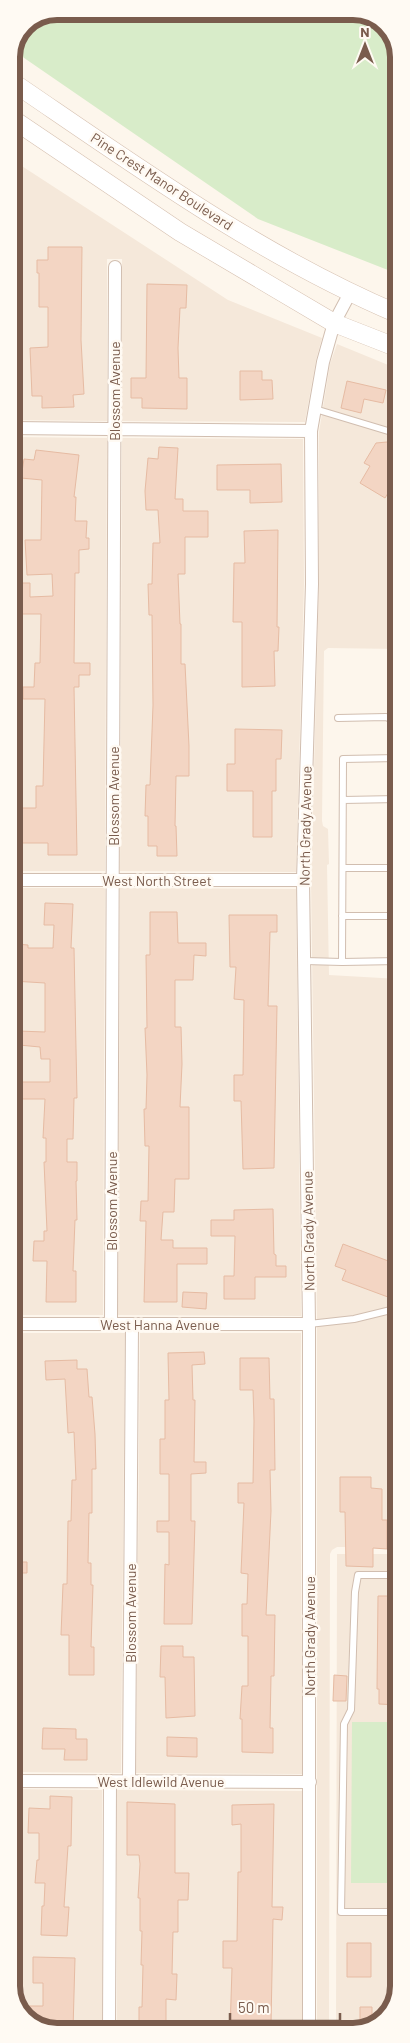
<svg xmlns="http://www.w3.org/2000/svg" width="410" height="2043" font-family="Barlow,sans-serif">
<style>
.residential{fill:#f5e8da}
.green{fill:#d8ecc9}
.building{fill:#f3d5c3;stroke:#e6bba3}
.lines{fill:none;stroke-linecap:round;stroke-linejoin:round}
.lane-casing{stroke:#d1beb0;stroke-width:8}
.street-casing{stroke:#d1beb0;stroke-width:14}
.secondary-casing{stroke:#d6c0b0;stroke-width:19}
.lane{stroke:#fff;stroke-width:6}
.street{stroke:#fff;stroke-width:12}
.secondary{stroke:#fff;stroke-width:18}
.labels{text-anchor:middle;dominant-baseline:central;stroke-width:5;stroke-linejoin:round;paint-order:stroke}
.street-label{font-size:14px;fill:#7a5c4d;stroke:#fffaf3}
.rim{fill:none;stroke:#7a5c4d;stroke-width:6}
</style>
<rect width="100%" height="100%" fill="#fdf6ec"/>
<path class="residential" d="M11,159l217,141 94,38 -6,22 -11,62 -183,-1v-162h-15v162l-96,-1z
M337,344l61,25v280l-70,-1 -4,3 -2,170 1,5 5,3 1,35 -2,1 2,110 70,4v568h-62l-5,3 -2,4 -1,477h-12v-715l-6,-436 8,-296v-152l11,-68z
M11,437l96,1 -2,433h-94z
M122,438l181,1 1,145 -8,288 -176,-1z
M11,888h94l-2,427h-91z
M120,888l176,1 5,427 -183,-1z
M12,1333h113l-4,440 -109,-1z
M140,1333h161l-1,112 3,329 -167,-1z
M337,1554h62v432l-11,30 -29,15h-23z
M12,1789l90,1v241h-51l-26,-12 -13,-27z
M117,1790l186,1 -1,240h-185z"/>
<path class="green" d="M57,11l302,1 26,12 13,27v223l-140,-55 -244,-168 11,-27z
M352,1722h47v161h-48z"/>
<path class="building" d="M48,247h34l-1,93 3,54 -11,1 1,12 -32,1v-12h-10l-2,-48 18,-1v-40h-9v-34h-2v-13h11z
M147,284l40,1 -1,23h-6l-2,40 1,30h8v31l-45,-1v-10h-11v-20h15z
M240,371h22v9h10l1,19 -33,1z
M347,381l39,9 -3,13 -19,-4 -3,14 -20,-5z
M387,442l11,7v28l-13,21 -25,-15 10,-17 -6,-3 12,-20z
M159,447l19,1 -3,51h8v12h25v26h-23v37h-7l2,50h1v40h4l4,82v30h-13l-1,50h1l1,30h-20v-10h-9v-30h-3l1,-31h4l3,-80 -1,-90h-3l-1,-31h4l1,-41h7l-2,-33h-12l-1,-19 3,-33 10,1z
M36,450l43,5 -5,42h2l-1,24h12l-1,17h3v11l-10,1v23h-4l-1,90h16v12h-11v12h-5l3,168h-29v-12h-28v-23h-7v-12h23v-22h7l2,-87h-22v-12h11l1,-24h5l1,-49h-24v-31h13v14l23,-1 -1,-22 -25,1 -2,-35h16l1,-60 -21,-2 3,-19 10,1z
M281,464l1,38 -32,1v-13h-33v-25z
M278,530l-1,97h2l-1,24h-4l1,35 -33,1v-65h-9l1,-59h11l-1,-32z
M235,729l47,1 -1,29h-5v32h-4v46h-19v-46h-26v-27h8z
M45,903l28,1 -2,44h3l3,150h-3l-1,41h-6v23h10v19h-1l1,39h-2l-2,51h3v31h-30l1,-41h-14l1,-20h10v-10h3l-3,-69h2v-24h-3l2,-39h-29v-17h34v-23h-9l-1,-12 -21,-2 -1,-14 27,1v-49l-32,-2 3,-37 12,1v3h25l1,-23h-10z
M150,912h27l1,31h28v13l-12,-1 -1,25h-18v47h6l1,37 -2,43h9v72h-14l-1,33h-11l-2,28h12v8h34v16h-30v38h-33l2,-81h-6l1,-20h7l1,-55h-4l-1,-37h2l1,-34 -2,-47h2l-1,-73h4z
M229,915h48v17h-7l-2,74h9l-3,162 -31,1 -2,-68h-7v-26h9l1,-75 -10,-1 2,-32h-6z
M273,1209l1,45 2,1v11h10v11h-31v22h-31v-23h10l1,-40h-24v-16h23v-10z
M343,1244l56,21v28l-3,7 -54,-20 4,-10 -11,-4z
M183,1292l24,1 -1,16 -24,-2z
M204,1352l1,12 -13,1 1,35h2l-1,62h12v11l-15,1v47h4l-3,103h-28l1,-60 4,1v-33h-12v-11h12v-47h-9v-35h5v-39h4l-1,-47z
M240,1358h29l1,41h4l1,71h-5l1,41 -5,104h9l-1,61h-3l-1,52h3v25l-31,-1v-33h-2l2,-33h6v-50h-6v-32h5l1,-30 -7,-1 3,-70h-6v-20h15l1,-62 -1,-31h-13z
M77,1360v9h10l2,28h3l3,37 1,35h-4v44h-3l-1,50h3v22h2l-2,62h3v28h-25v-40h-8l2,-51h4l1,-63h3l1,-41h4l-2,-48 -6,1 -3,-54 -19,1 -1,-19z
M340,1477h31v11l11,1v31h5v29l-14,-1v19l-27,-1 -1,-54h-5z
M12,1562h15v11h-15z
M378,1596h21v109l-20,-1v-15h-2z
M161,1646h22v11h11l1,59 -29,2 -1,-41h-5z
M334,1675l13,1 -1,25h-13z
M43,1728l33,1v10h11v21h-23l1,-11h-23z
M167,1737l30,1v19l-30,-1z
M50,1796l22,1 -1,49h-3l-4,61h5l-2,29 -26,-1 1,-29h2l1,-23h-10l2,-23h2v-27h-11l1,-25 21,1z
M127,1802l48,2v69h14l-1,27h-10v32h-5l-1,42h5l-1,26 -10,-1v32h-27v-24h3l1,-42h-2l1,-34h-2v-33h-2l2,-34 -1,-9h-12z
M274,1804l-2,103h11l-1,13 -9,-1 -2,106h-10v6h-31l2,-63h-9v-27h14l1,-69h3v-48l-9,1v-20z
M347,1943h24v34h-24z
M33,1957l42,1 -2,72h-25l-23,-11 -7,-13h25v-23h-10z
M360,2007h12v17l-12,7z"/>
<g class="lines">
<g class="lane-casing">
<path id="lane" d="M315,409l83,25
M338,718l48,-1 12,5
M343,800l55,-1
M343,868h55
M342,916h57
M305,961l37,1 1,-203 55,-1
M342,962l57,-1
M309,1324l45,-5 45,-11
M399,1575h-41l-3,17 -4,118 -7,14 -3,188h58"/>
</g>
<g class="street-casing">
<path id="street" d="M11,428l300,3
M11,880h292
M12,1324h297
M111,1324l4,-1057
M12,1781l298,1
M129,1781l3,-457
M109,2031l1,-250
M309,2031v-707l-6,-444 9,-296 -1,-153 12,-69 11,-39 16,-30"/>
</g>
<g class="secondary-casing">
<path id="secondary" d="M11,81c125,85 248,174 387,233
M11,118l169,114 154,91 64,25"/>
</g>
<use href="#lane" class="lane"/>
<use href="#street" class="street"/>
<use href="#secondary" class="secondary"/>
</g>
<g class="labels">
<g class="street-label">
<text transform="translate(162 181) rotate(33)">Pine Crest Manor Boulevard</text>
<text transform="translate(114 391) rotate(-90)">Blossom Avenue</text>
<text transform="translate(113 796) rotate(-90)">Blossom Avenue</text>
<text transform="translate(305 826) rotate(-89)">North Grady Avenue</text>
<text x="157" y="880">West North Street</text>
<text transform="translate(111 1201) rotate(-90)">Blossom Avenue</text>
<text transform="translate(308 1231) rotate(-91)">North Grady Avenue</text>
<text x="160" y="1324">West Hanna Avenue</text>
<text transform="translate(130 1613) rotate(-90)">Blossom Avenue</text>
<text transform="translate(309 1636) rotate(-90)">North Grady Avenue</text>
<text x="161" y="1781">West Idlewild Avenue</text>
</g>
</g>
<path d="M0 0H410V2043H0ZM57 20H353A37 37 0 0 1 390 57V1986A37 37 0 0 1 353 2023H57A37 37 0 0 1 20 1986V57A37 37 0 0 1 57 20Z" fill="#fffaf3" fill-rule="evenodd"/>
<path class="rim" d="M57 20H353A37 37 0 0 1 390 57V1986A37 37 0 0 1 353 2023H57A37 37 0 0 1 20 1986V57A37 37 0 0 1 57 20Z"/>
<g transform="translate(365 45)" stroke="#fffaf3" stroke-width="4" paint-order="stroke">
<path d="M0-4L9 19L0 12L-9 19Z" fill="#7a5c4d"/>
<text y="-8" font-size="14" font-weight="bold" text-anchor="middle" fill="#7a5c4d">N</text>
</g>
<path d="M230 2013v8h110v-8" fill="none" stroke="#7a5c4d" stroke-width="2.5"/>
<text x="238" y="2013" font-size="15" fill="#7a5c4d" stroke="#fffaf3" stroke-width="4" paint-order="stroke">50 m</text>
</svg>
